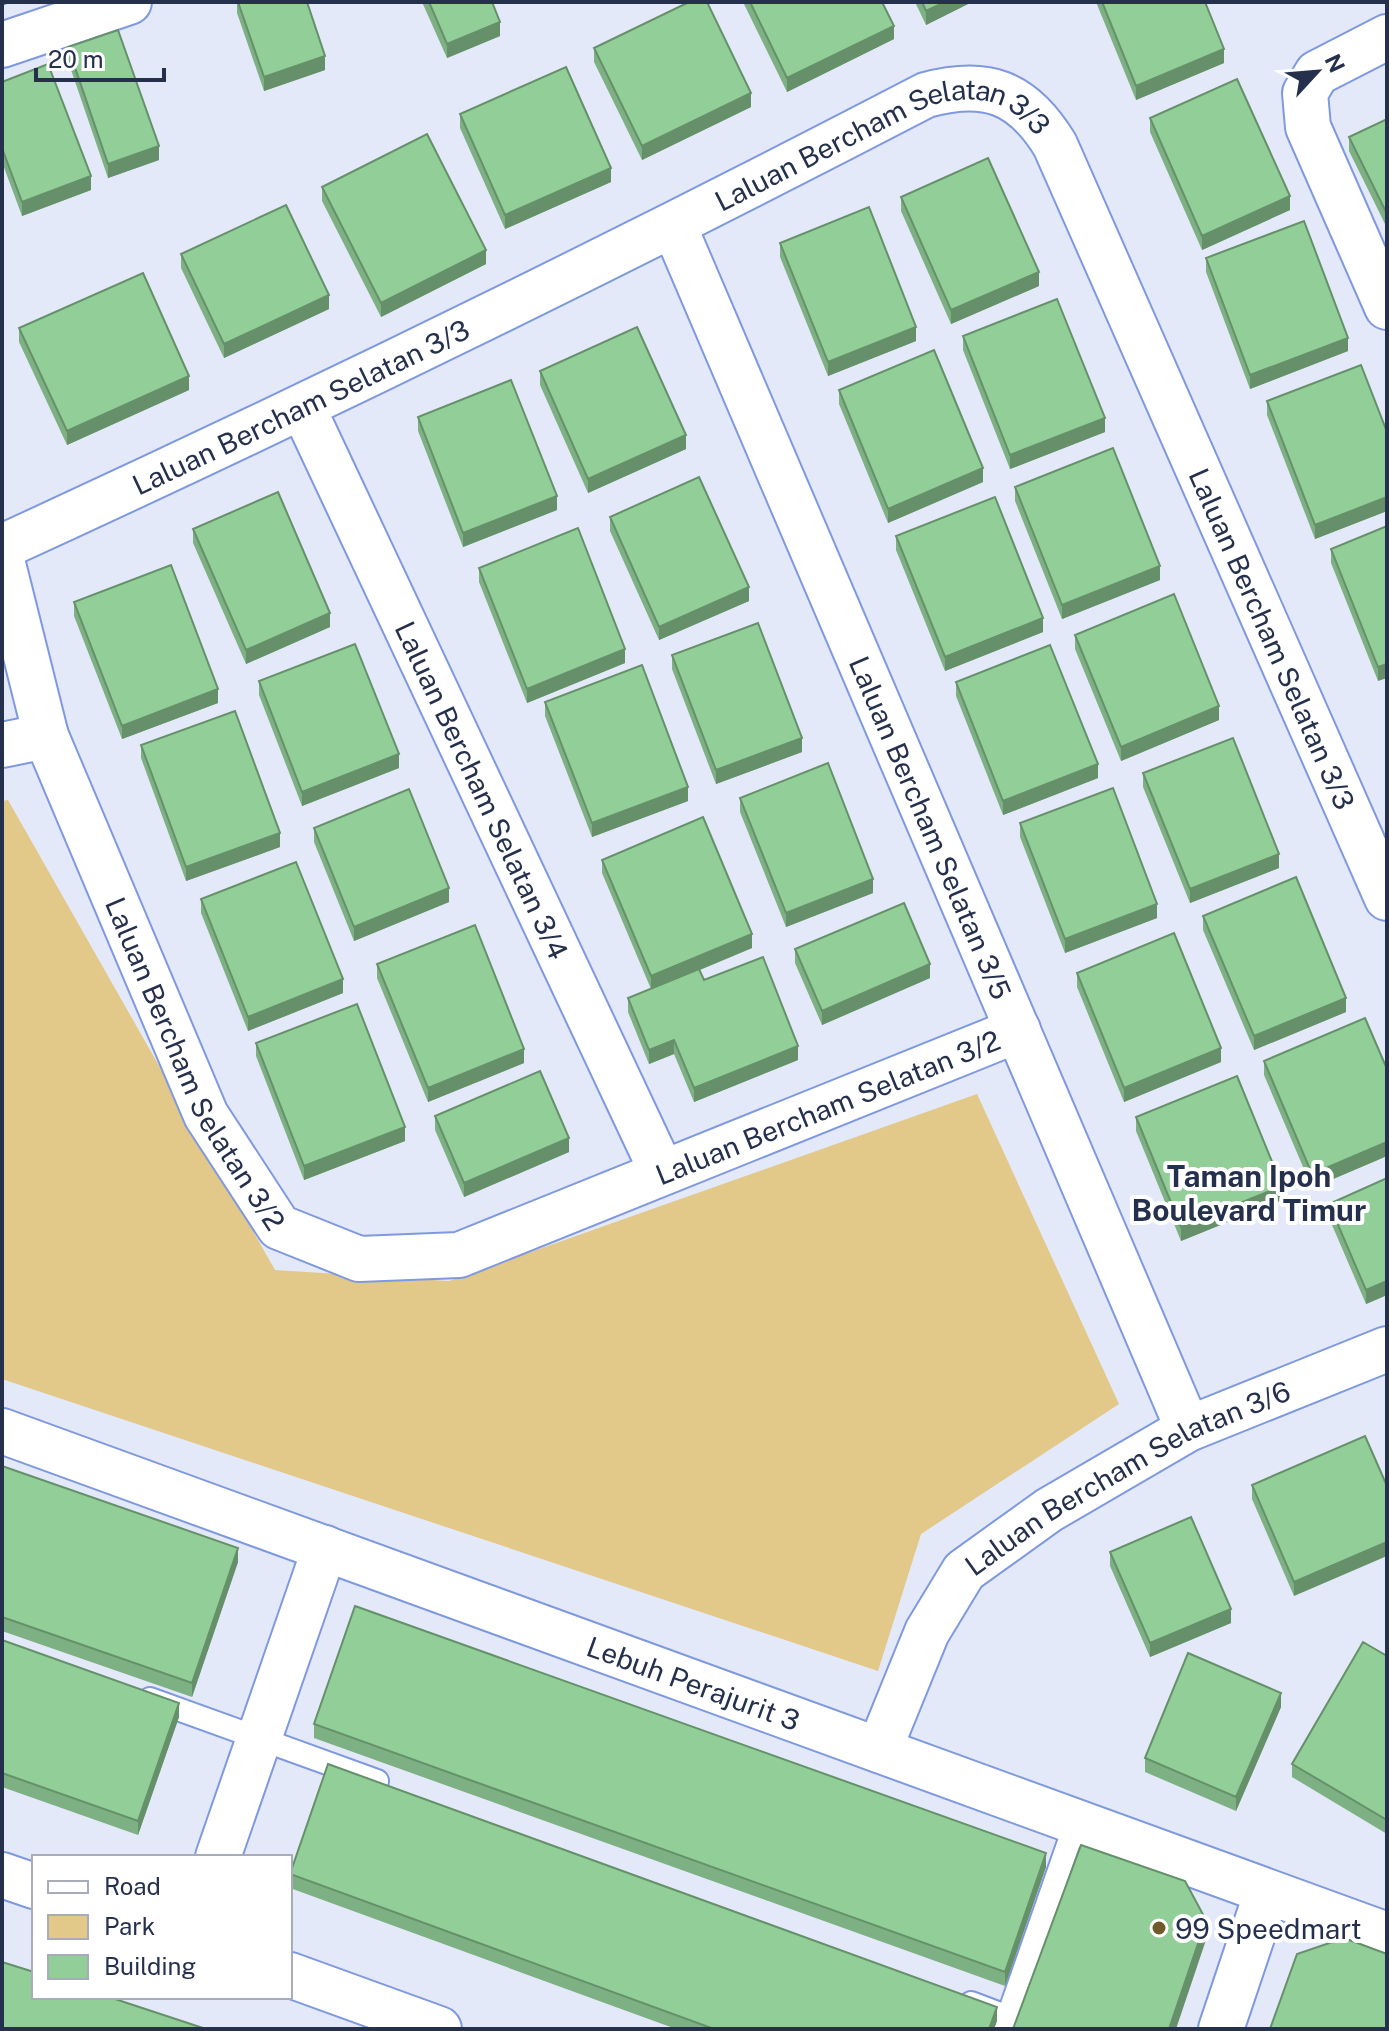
<svg xmlns="http://www.w3.org/2000/svg" width="1389" height="2031" font-family="'Public Sans',sans-serif">
<style>
.green{fill:#e2c889}
.lines{fill:none;stroke-linecap:round;stroke-linejoin:round}
.service-casing{stroke:#7f99e0;stroke-width:26}
.minor-casing{stroke:#7f99e0;stroke-width:48}
.tertiary-casing{stroke:#7f99e0;stroke-width:48}
.service{stroke:#fff;stroke-width:22}
.minor{stroke:#fff;stroke-width:44}
.tertiary{stroke:#fff;stroke-width:44}
.wall{fill:#7db183}
.shaded-wall{fill:#66906a}
.building{fill:#91ce98;stroke:#66906a;stroke-width:2}
.poi-dot{fill:#6e5b29;stroke:#fff;stroke-width:3}
.labels{text-anchor:middle;dominant-baseline:central;stroke-width:8;stroke-linejoin:round;paint-order:stroke}
.street-label{font-size:28px;fill:#25304d;stroke:#fff}
.poi-label{font-size:28px;fill:#25304d;stroke:#fff;text-anchor:start}
.neighbourhood-label{font-size:30px;font-weight:bold;fill:#25304d;stroke:#fff}
</style>
<rect width="100%" height="100%" fill="#e3e9f8"/>
<path class="green" d="M8,800l267,470 174,11 528,-187 142,310 -198,130 -43,137 -876,-292v-578z"/>
<g class="lines">
<g class="service-casing">
<path id="service" d="M150,1699l227,82
M971,2003l37,14
M1004,2028l72,-206"/>
</g>
<g class="minor-casing">
<g id="minor">
<path d="M1387,37l-70,36 -12,20 3,34 79,180"/>
<path d="M2,45l127,-43"/>
<path id="s1" d="M674,226l514,1203"/>
<path id="s2" d="M303,408l359,764"/>
<path id="s3" d="M2,547c312,-143 620,-294 924,-452 60,-16 96,-4 129,50l332,753"/>
<path id="s4" d="M2,560l44,176 160,379 73,112 80,32 100,-4 559,-225"/>
<path d="M2,745l44,-9"/>
<path id="s5" d="M2,1431l1385,504"/>
<path id="s6" d="M879,1750l48,-118 37,-61 85,-61 139,-81 199,-80"/>
<path d="M218,1857l107,-309"/>
<path d="M1221,2029l46,-137"/>
</g>
</g>
<g class="tertiary-casing">
<path id="tertiary" d="M2,1875l32,11
M290,1975l149,54"/>
</g>
<use href="#service" class="service"/>
<use href="#minor" class="minor"/>
<use href="#tertiary" class="tertiary"/>
</g>
<path class="wall" d="M237,2h70l18,68 -61,21 -27,-78z
M422,2h70l8,34 -53,22z
M743,2h139l12,37 -107,53z
M915,2h57l-46,23z
M1096,2h109l19,61 -88,37z
M68,47l91,113 -51,18 -40,-117z
M594,48l157,59 -109,53 -48,-98z
M2,82l89,108 -69,26 -20,-54z
M460,114l151,68 -106,47 -45,-101z
M1150,118l140,92 -88,40 -52,-118z
M1387,119v109l-38,-77v-14z
M322,187l164,77 -105,53 -59,-116z
M901,197l138,89 -88,38 -50,-113z
M780,243l136,98 -88,35 -48,-119z
M181,254l148,55 -105,49 -43,-90z
M1206,258l142,93 -98,38 -44,-117z
M19,328l170,62 -122,55 -48,-103z
M963,336l142,96 -95,37 -47,-119z
M540,371l146,78 -98,44 -48,-108z
M839,390l144,92 -95,41 -49,-119z
M1267,401l120,31v79l-72,28 -48,-124z
M418,417l139,93 -94,37 -45,-116z
M1015,487l145,93 -98,39 -47,-118z
M610,517l139,84 -90,39 -49,-109z
M1387,526l-9,155 -47,-118v-14z
M193,529l137,98 -84,37 -53,-121z
M896,536l147,96 -98,39 -49,-121z
M479,568l146,95 -98,40 -48,-121z
M74,602l144,101 -96,36 -48,-123z
M1075,635l144,85 -98,41 -46,-112z
M672,655l130,97 -86,32 -44,-115z
M259,681l140,87 -97,38 -43,-111z
M956,682l142,96 -95,37 -47,-119z
M545,702l143,99 -96,36 -47,-121z
M141,745l139,102 -94,34 -45,-123z
M1143,773l136,95 -89,35 -47,-116z
M740,798l133,95 -87,34 -46,-115z
M1020,823l137,95 -92,35 -45,-116z
M314,828l135,74 -95,39 -40,-99z
M602,860l150,88 -52,22 4,10 94,80 -104,42 -20,-48 -25,10 -21,-52v-14l23,-9 -49,-116z
M201,899l142,94 -95,38 -47,-118z
M1203,916l143,96 -92,38 -51,-120z
M795,949l135,29 -108,47 -27,-62z
M377,964l147,99 -96,39 -51,-124z
M1077,973l144,89 -97,40 -47,-115z
M256,1043l149,98 -101,39 -48,-124z
M1264,1061l123,8v87l-75,32 -48,-113z
M435,1116l134,36 -105,45 -29,-67z
M1136,1117l146,83 -101,41 -45,-110z
M1387,1178v117l-21,9 -37,-86v-14z
M1365,1436l-71,160 -42,-97v-14z
M2,1466l236,96 -46,135 -190,-66z
M1110,1552l121,71 -81,34 -40,-91z
M2,1640l177,77 -41,118 -136,-48z
M1387,1656v178l-95,-57v-13z
M1281,1707l-45,104 -91,-39v-14z
M314,1724l732,143 -41,119 -691,-248z
M290,1874l707,147 -3,8h-318l-386,-141z"/>
<path class="shaded-wall" d="M2,2h10l-10,4z
M945,2h27l-46,23v-14z
M500,22v14l-53,22v-14z
M894,26v13l-107,53v-14z
M1224,49v14l-88,37v-14z
M325,56v14l-61,21v-14z
M751,93v14l-109,53v-14z
M159,146v14l-51,18v-14z
M611,168v14l-106,47v-14z
M91,176v14l-69,26v-14z
M1290,196v14l-88,40v-14z
M486,250v14l-105,53v-14z
M1039,272v14l-88,38v-14z
M329,295v14l-105,49v-14z
M916,327v14l-88,35v-14z
M1348,338v13l-98,38v-14z
M189,376v14l-122,55v-14z
M1105,418v14l-95,37v-14z
M686,435v14l-98,44v-14z
M983,468v14l-95,41v-14z
M557,496v14l-94,37v-14z
M1387,497v14l-72,28v-14z
M1160,566v14l-98,39v-14z
M749,587v14l-90,39v-13z
M330,613v14l-84,37v-14z
M1043,618v14l-98,39v-14z
M625,649v14l-98,40v-14z
M1387,664v14l-9,3v-14z
M218,689v14l-96,36v-13z
M1219,706v14l-98,41v-14z
M802,738v14l-86,32v-14z
M399,754v14l-97,38v-14z
M1098,764v14l-95,37v-14z
M688,787v14l-96,36v-14z
M280,833v14l-94,34v-14z
M1279,854v14l-89,35v-14z
M873,879v14l-87,34v-14z
M449,888v14l-95,39v-14z
M1157,904v14l-92,35v-14z
M752,934v14l-101,42v-14z
M930,964v14l-108,47v-14z
M343,979v14l-95,38v-14z
M1346,998v14l-92,38v-14z
M674,1040v14l-25,10v-14z
M798,1046v14l-104,42v-14z
M1221,1048v14l-97,40v-14z
M524,1049v14l-96,39v-14z
M405,1127v14l-101,39v-14z
M569,1138v14l-105,45v-14z
M1387,1142v14l-75,32v-14z
M1282,1186v14l-101,41v-14z
M1387,1281v14l-21,9v-14z
M1387,1542v14l-93,40v-14z
M238,1548v14l-46,135v-14z
M1231,1609v14l-81,34v-14z
M1281,1693v14l-45,104v-14z
M179,1703v14l-41,118v-14z
M1046,1853v14l-41,119v-14z
M1206,1920v20l-30,89h-7z
M997,2007v14l-3,8h-5z"/>
<path class="building" d="M238,2h69l18,54 -61,21z
M429,2h63l8,20 -53,22z
M689,2h18l44,91 -109,53 -48,-98z
M750,2h132l12,24 -107,52z
M922,2h23l-19,9z
M1102,2h103l19,47 -88,37z
M118,30l41,116 -51,18 -40,-117z
M48,64l43,112 -69,26 -20,-54v-66z
M566,67l45,101 -106,47 -45,-101z
M1237,79l53,117 -88,40 -52,-118z
M1387,119v95l-38,-77z
M427,134l59,116 -105,53 -59,-116z
M988,158l51,114 -88,38 -50,-113z
M286,205l43,90 -105,49 -43,-90z
M869,207l47,120 -88,35 -48,-119z
M1304,221l44,117 -98,37 -44,-117z
M143,273l46,103 -122,55 -48,-103z
M1057,299l48,119 -95,37 -47,-119z
M637,327l49,108 -98,44 -48,-108z
M934,350l49,118 -95,41 -49,-119z
M1361,365l26,67v65l-72,28 -48,-124z
M511,380l46,116 -94,37 -45,-116z
M1113,448l47,118 -98,39 -47,-118z
M699,477l50,110 -90,40 -49,-110z
M278,492l52,121 -84,37 -53,-121z
M995,497l48,121 -98,39 -49,-121z
M1387,526v138l-9,3 -47,-118z
M578,528l47,121 -98,40 -48,-121z
M171,565l47,124 -96,37 -48,-124z
M1174,594l45,112 -98,41 -46,-112z
M758,623l44,115 -86,32 -44,-115z
M355,644l44,110 -97,38 -43,-111z
M1050,645l48,119 -95,37 -47,-119z
M642,665l46,122 -96,36 -47,-121z
M235,711l45,122 -94,34 -45,-122z
M1233,738l46,116 -89,35 -47,-116z
M828,763l45,116 -87,34 -46,-115z
M1113,788l44,116 -92,35 -45,-116z
M409,789l40,99 -95,39 -40,-99z
M703,817l49,117 -101,42 -49,-116z
M296,862l47,117 -95,38 -47,-118z
M1296,877l50,121 -92,38 -51,-120z
M904,903l26,61 -108,47 -27,-62z
M475,925l49,124 -96,39 -51,-124z
M1174,933l47,115 -97,40 -47,-115z
M763,957l35,89 -104,42 -20,-48 -25,10 -21,-52 71,-29 5,11z
M357,1004l48,123 -101,39 -48,-123z
M1365,1018l22,51v73l-75,32 -48,-113z
M540,1071l29,67 -105,45 -29,-67z
M1237,1076l45,110 -101,41 -45,-110z
M1387,1178v103l-21,9 -37,-86z
M1365,1436l22,50v56l-93,40 -42,-97z
M2,1466l236,82 -46,135 -190,-66z
M1191,1517l40,92 -81,34 -40,-91z
M355,1606l691,247 -41,119 -691,-248z
M2,1640l177,63 -41,118 -136,-48z
M1363,1642l24,14v164l-95,-56z
M1188,1653l93,40 -45,104 -91,-39z
M328,1764l669,243 -8,22h-275l-424,-155z
M1081,1845l104,36 21,39 -37,109h-156z
M1344,1938l43,16v75h-117l27,-75z
M2,1962l32,10v25h75l97,32h-204z"/>
<circle class="poi-dot" cx="1159" cy="1928" r="8"/>
<g class="labels">
<g class="street-label">
<text stroke="none"><textPath href="#s3" startOffset="978">Laluan Bercham Selatan 3/3</textPath></text>
<text stroke="none"><textPath href="#s3" startOffset="330">Laluan Bercham Selatan 3/3</textPath></text>
<text stroke="none"><textPath href="#s3" startOffset="1720">Laluan Bercham Selatan 3/3</textPath></text>
<text stroke="none"><textPath href="#s2" startOffset="422">Laluan Bercham Selatan 3/4</textPath></text>
<text stroke="none"><textPath href="#s1" startOffset="654">Laluan Bercham Selatan 3/5</textPath></text>
<text stroke="none"><textPath href="#s4" startOffset="542">Laluan Bercham Selatan 3/2</textPath></text>
<text stroke="none"><textPath href="#s4" startOffset="1310">Laluan Bercham Selatan 3/2</textPath></text>
<text stroke="none"><textPath href="#s6" startOffset="388">Laluan Bercham Selatan 3/6</textPath></text>
<text stroke="none"><textPath href="#s5" startOffset="736">Lebuh Perajurit 3</textPath></text>
</g>
<g class="poi-label">
<text x="1175" y="1928">99 Speedmart</text>
</g>
<g class="neighbourhood-label">
<text x="1249" y="1176">Taman Ipoh<tspan x="1249" dy="34">Boulevard Timur</tspan></text>
</g>
</g>
<rect width="1389" height="2031" fill="none" stroke="#25304d" stroke-width="8"/>
<rect x="32" y="1855" width="260" height="144" fill="#ffffff" stroke="#a8acb8" stroke-width="2"/>
<rect x="48" y="1881" width="40" height="12" fill="#ffffff" stroke="#a8acb8" stroke-width="2"/>
<text x="104" y="1895" font-size="24" fill="#25304d">Road</text>
<rect x="48" y="1915" width="40" height="24" fill="#e2c889" stroke="#a8acb8" stroke-width="2"/>
<text x="104" y="1935" font-size="24" fill="#25304d">Park</text>
<rect x="48" y="1955" width="40" height="24" fill="#91ce98" stroke="#a8acb8" stroke-width="2"/>
<text x="104" y="1975" font-size="24" fill="#25304d">Building</text>
<g transform="translate(1317 72) rotate(64)" stroke="#ffffff" stroke-width="6" paint-order="stroke">
<path d="M0-6L14 30L0 20L-14 30Z" fill="#25304d"/>
<text y="-12" font-size="22" font-weight="bold" text-anchor="middle" fill="#25304d">N</text>
</g>
<path d="M36 68v12h128v-12" fill="none" stroke="#25304d" stroke-width="4"/>
<text x="48" y="68" font-size="24" fill="#25304d" stroke="#ffffff" stroke-width="6" paint-order="stroke">20 m</text>
</svg>
